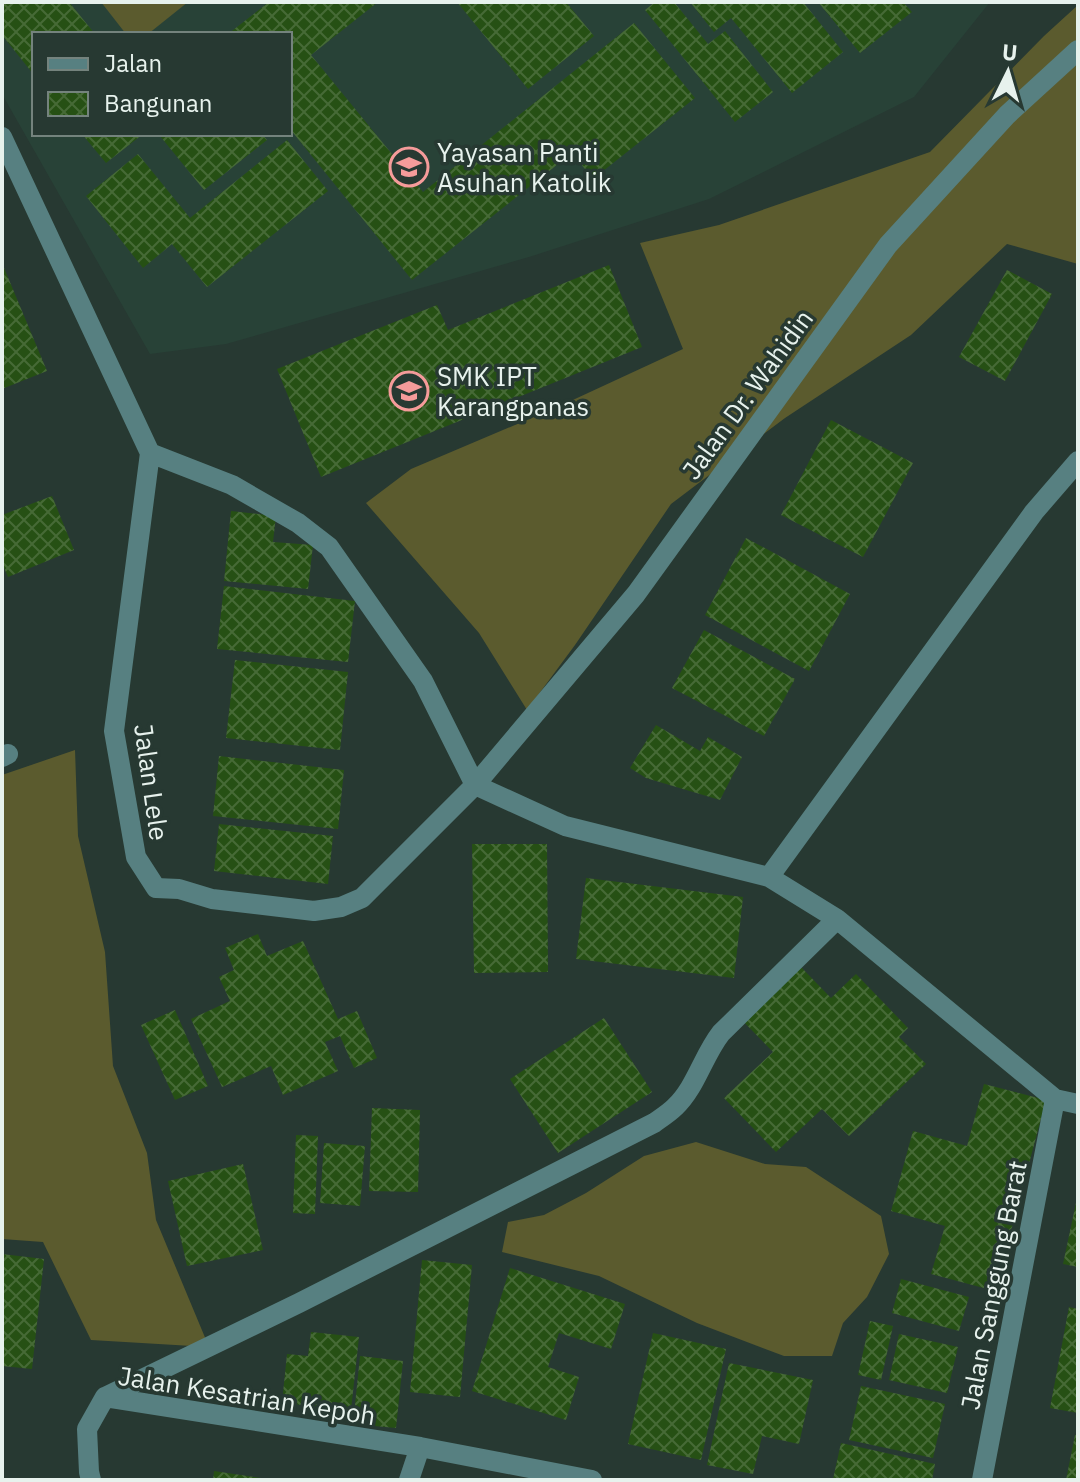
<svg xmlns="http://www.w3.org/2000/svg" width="1080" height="1482" font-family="'IBM Plex Sans',sans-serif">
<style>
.built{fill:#284237;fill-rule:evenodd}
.grass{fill:#5b5b2e}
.building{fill:url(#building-cross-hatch)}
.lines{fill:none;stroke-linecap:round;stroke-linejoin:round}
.minor{stroke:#578081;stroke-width:20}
.labels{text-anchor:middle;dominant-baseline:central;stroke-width:7;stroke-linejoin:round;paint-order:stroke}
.poi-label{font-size:26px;fill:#e7f2ed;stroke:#273932;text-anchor:start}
.street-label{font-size:26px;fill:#e7f2ed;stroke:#273932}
</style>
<defs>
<pattern id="building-cross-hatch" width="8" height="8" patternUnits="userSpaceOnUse" patternTransform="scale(2)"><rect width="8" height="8" fill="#265014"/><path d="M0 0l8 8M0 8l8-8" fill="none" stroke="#466a36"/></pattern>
</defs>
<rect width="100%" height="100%" fill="#273932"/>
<path class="built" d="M2,2h988l-76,95 -205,102 -180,58 -303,87 -76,10 -148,-260zM34,34h256v100h-256z"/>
<path class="grass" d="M101,2h87l-40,32h-22z
M1078,5v259l-71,-20 -96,91 -126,83 -114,86 -96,141 -48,65 -48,-77 -113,-130 45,-34 151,-64 121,-56 -43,-106 79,-18 211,-73 114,-116z
M75,750l3,86 27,116 8,114 34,87 9,67 53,127 -118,-7 -48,-98 -41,-3v-464z
M696,1142l69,22 41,3 75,49 8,38 -22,43 -24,26 -11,33h-48l-87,-33 -98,-47 -97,-24 6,-30 36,-7 42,-22 58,-37z"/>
<path class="building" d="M2,2h67l26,32h-61v41l-32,-40z
M269,2h109l-67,53 112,137 211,-169 61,75 -102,81 -21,-26 -160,127 -122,-151v-95h-62z
M457,2h109l28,34 -66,53z
M655,2h19l34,42 17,-13 48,61 -38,30 -90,-112z
M690,2h113l40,50 -51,41 -61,-75 -17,14z
M818,2h85l9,10 -52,41z
M82,134h61l-37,29z
M162,134h100l5,6 -63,50 -44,-54z
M287,140l41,51 -121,96 -35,-43 -29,24 -57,-72 52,-42 52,64z
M2,263l45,108 -45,18z
M609,265l33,82 -321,130 -44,-108 160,-64 11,25z
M1007,270l45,24 -47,87 -46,-24z
M831,420l82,43 -50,94 -82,-42z
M52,496l22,54 -66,27 -6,-14v-48z
M231,511l45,5 -3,26 40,3 -5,44 -84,-8z
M746,538l104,56 -41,77 -104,-56z
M224,586l131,15 -7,61 -131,-13z
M704,630l91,49 -31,57 -92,-48z
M235,660l113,12 -8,78 -114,-12z
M656,725l44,26 8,-14 34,20 -22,43 -74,-22 -16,-10z
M219,756l125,14 -6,59 -125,-13z
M219,824l114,12 -5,48 -114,-13z
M472,844h75l1,128 -74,1z
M586,878l157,19 -9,81 -158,-19z
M258,934l9,22 36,-15 35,78 19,-8 20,47 -23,10 -14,-32 -15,6 13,29 -55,24 -12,-29 -49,21 -31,-68 39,-18 -11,-24 15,-7 -9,-22z
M799,965l32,33 25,-24 52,54 -9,9 27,27 -77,72 -27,-27 -46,43 -52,-54 49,-46 -32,-33z
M175,1010l33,76 -33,14 -34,-75z
M604,1018l48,74 -94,61 -48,-74z
M984,1084l62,16 -51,191 -64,-17 14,-48 -54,-15 22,-80 54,15z
M372,1108l48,2 -2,82 -49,-1z
M296,1135l22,1 -3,78 -22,-1z
M324,1143l41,3 -5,60 -40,-3z
M243,1164l20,86 -76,16 -19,-85z
M1077,1198h1v69l-15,-3z
M2,1254l42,5 -12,110 -30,-3z
M422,1260l50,5 -12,132 -50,-5z
M510,1268l115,36 -14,45 -52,-16 -11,34 31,10 -13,43 -94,-29z
M901,1279l68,18 -10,34 -67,-18z
M1069,1307l9,2v104l-28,-5z
M870,1321l23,5 -12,54 -23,-5z
M311,1332l48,5 -8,73 -69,-7 5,-49 21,2z
M653,1333l73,16 -25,111 -73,-16z
M899,1334l59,13 -11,46 -58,-13z
M360,1356l43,5 -7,67 -43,-4z
M729,1363l84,17 -14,64 -37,-8 -9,38 -46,-9z
M861,1386l84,18 -12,54 -84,-18z
M1075,1435h3v45h-12z
M841,1443l94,21 -3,16 -99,-1z
M214,1471l47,7v2h-48z"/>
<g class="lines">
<path class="minor" d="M1078,50l-71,65 -119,130 -252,349 -161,191 90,41 204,51 68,42 218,180 23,5
M2,137l148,316 -36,278 22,126 20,31 23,1 33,10 102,12 27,-4 21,-9 113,-113 -52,-104 -94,-134 -31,-24 -66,-38 -82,-32
M2,757l6,-3
M769,877l265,-365 44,-51
M105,1397l194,-94 355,-180c7,-5 15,-10 21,-16 21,-20 28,-51 46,-74l116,-114
M420,1447l172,33
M91,1480l-2,-8 -2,-43 18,-32 315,50 -11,33
M982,1480l73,-381"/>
</g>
<defs>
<g id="school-ring" transform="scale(2)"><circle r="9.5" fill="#273932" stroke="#f59b9a" stroke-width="1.5"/><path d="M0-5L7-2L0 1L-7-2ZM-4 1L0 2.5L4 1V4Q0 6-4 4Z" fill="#f59b9a"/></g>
</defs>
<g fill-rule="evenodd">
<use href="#school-ring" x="409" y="167"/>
<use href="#school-ring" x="409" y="391"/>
</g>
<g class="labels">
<g class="poi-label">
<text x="437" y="152">Yayasan Panti<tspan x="437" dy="30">Asuhan Katolik</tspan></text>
<text x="437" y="376">SMK IPT<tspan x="437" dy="30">Karangpanas</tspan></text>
</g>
<g class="street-label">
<text transform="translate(747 394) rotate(-54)">Jalan Dr. Wahidin</text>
<text transform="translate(152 782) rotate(82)">Jalan Lele</text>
<text transform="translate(993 1285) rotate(-79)">Jalan Sanggung Barat</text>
<text transform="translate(247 1395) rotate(9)">Jalan Kesatrian Kepoh</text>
</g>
</g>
<rect width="1080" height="1482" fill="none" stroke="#e7f2ed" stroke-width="8"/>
<rect x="32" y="32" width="260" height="104" fill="#273932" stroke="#74837d" stroke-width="2"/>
<rect x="48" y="58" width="40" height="12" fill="#578081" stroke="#74837d" stroke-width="2"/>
<text x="104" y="72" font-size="24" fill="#e7f2ed">Jalan</text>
<rect x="48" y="92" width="40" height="24" fill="url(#building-cross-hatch)" stroke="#74837d" stroke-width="2"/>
<text x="104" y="112" font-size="24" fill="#e7f2ed">Bangunan</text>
<g transform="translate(1008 72) rotate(5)" stroke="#273932" stroke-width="6" paint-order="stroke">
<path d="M0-6L14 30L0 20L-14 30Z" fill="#e7f2ed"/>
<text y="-12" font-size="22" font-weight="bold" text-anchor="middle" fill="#e7f2ed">U</text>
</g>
</svg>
